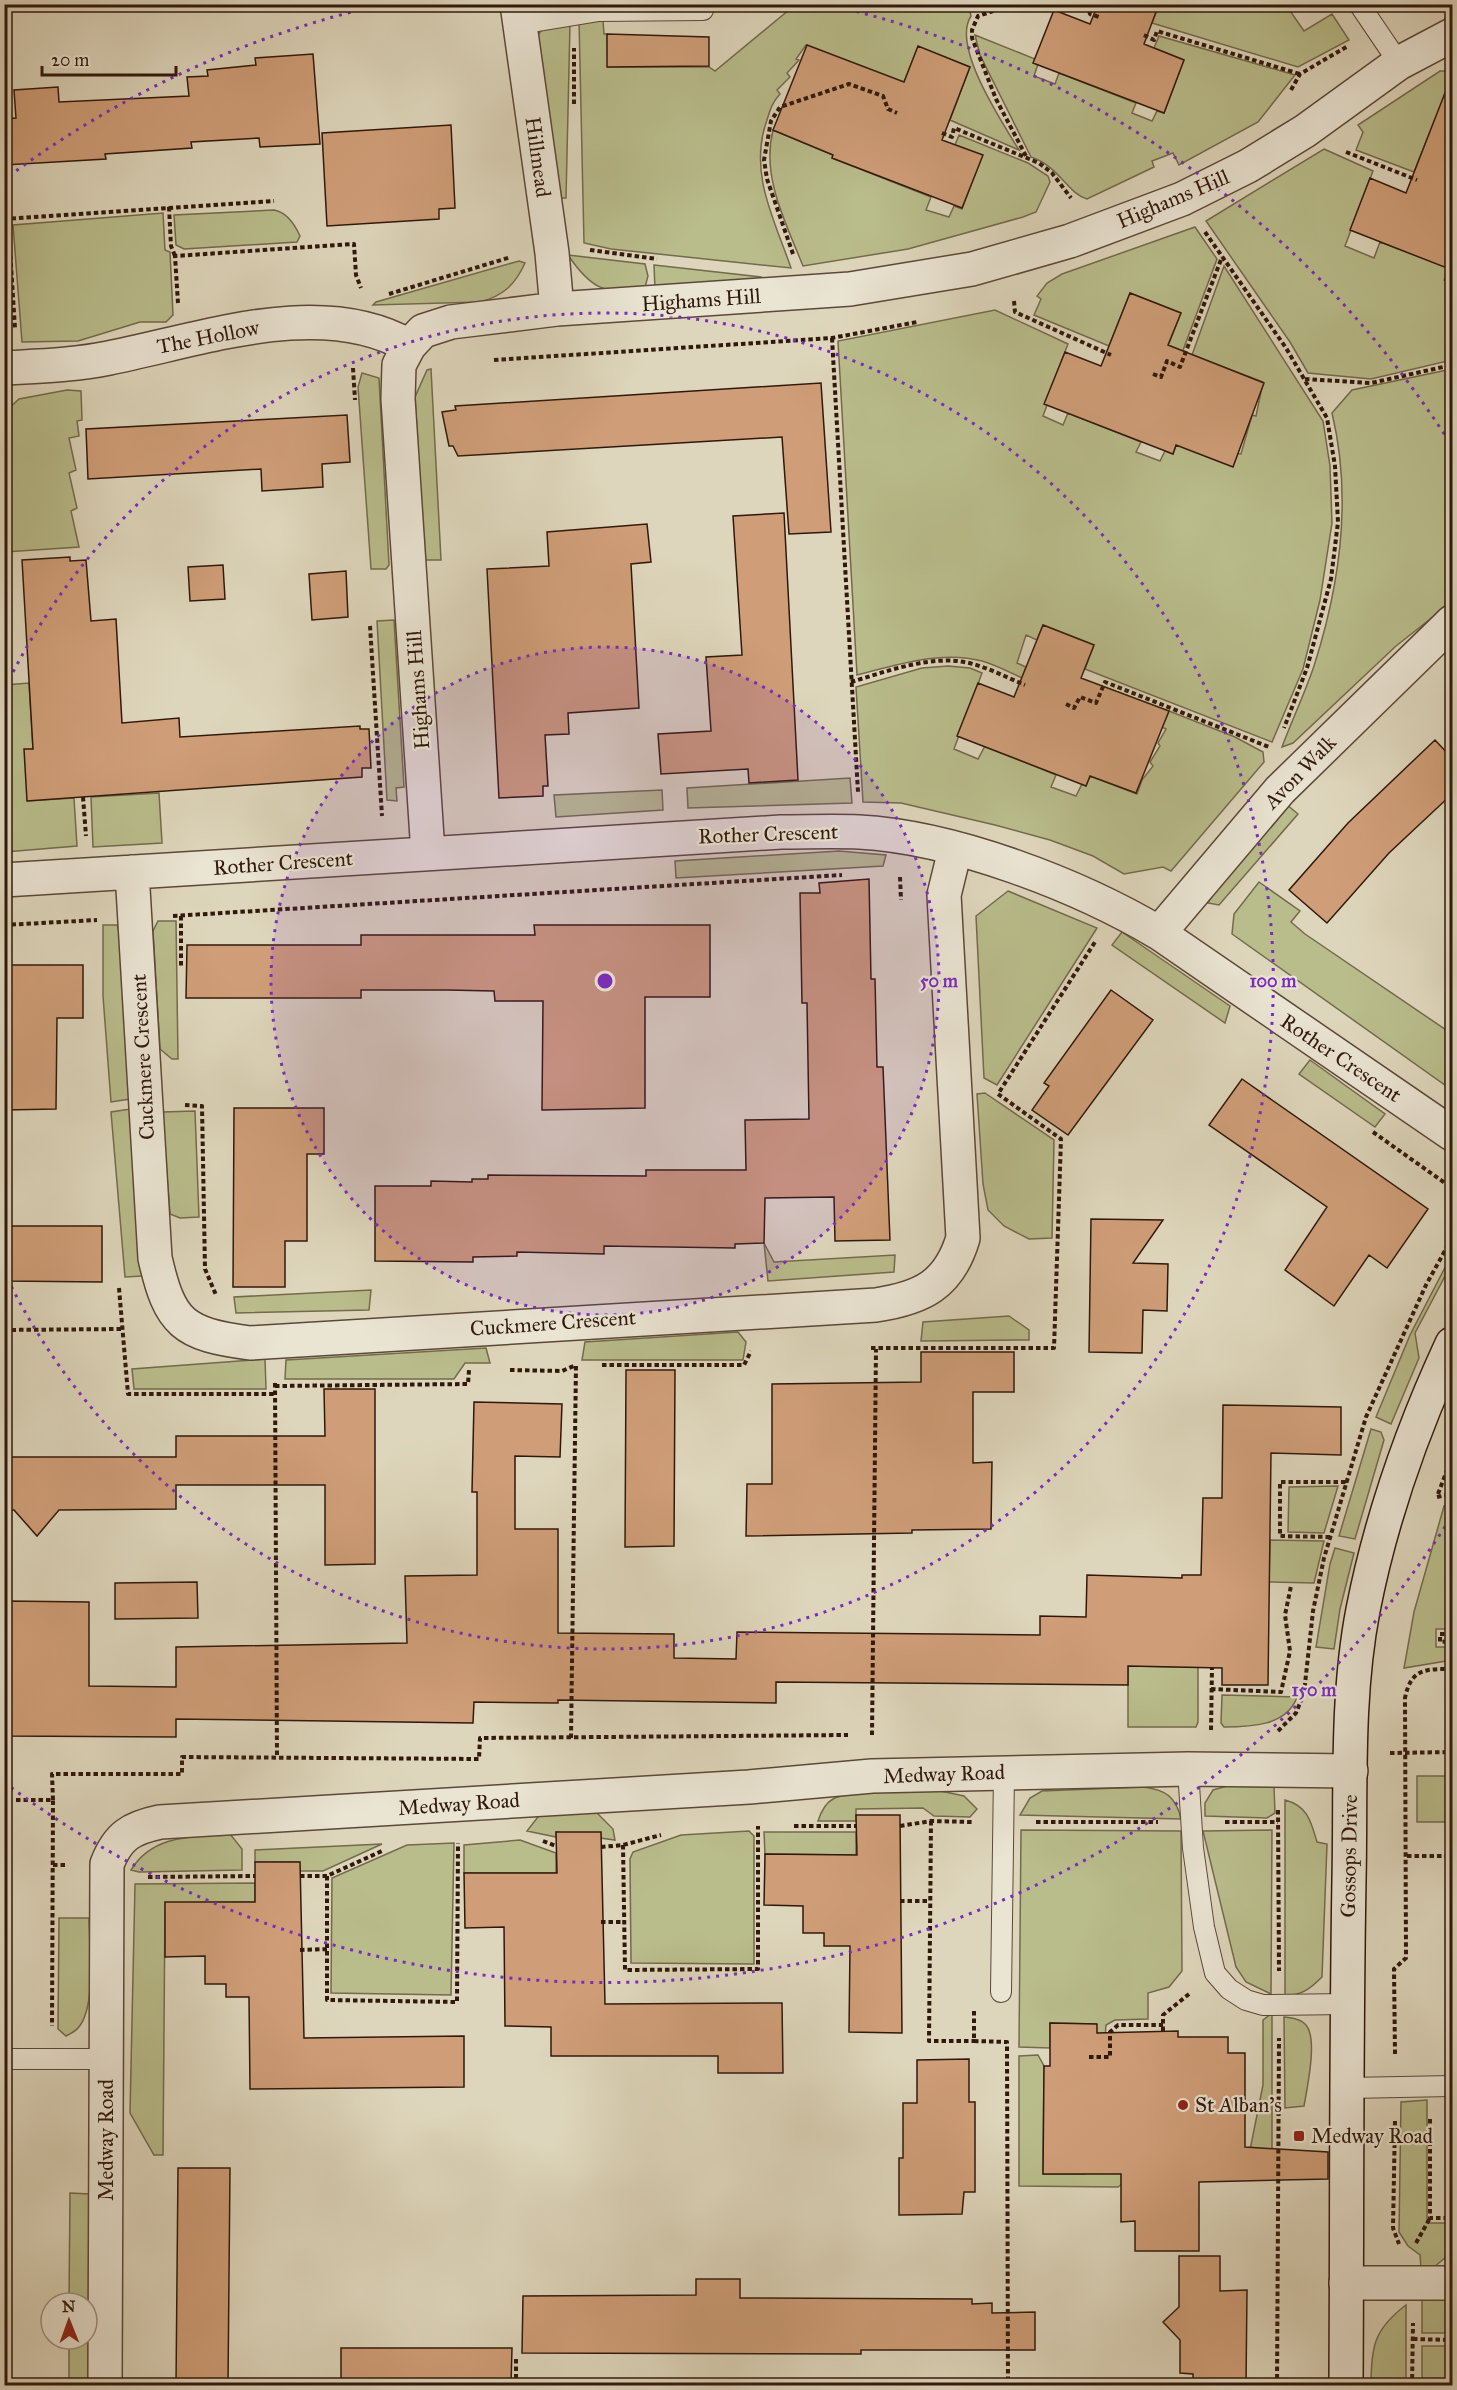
<svg xmlns="http://www.w3.org/2000/svg" width="1457" height="2390" font-family="'IM FELL Great Primer',serif">
<style>
.green{fill:#b9bc8b;stroke:#746a4c;stroke-width:1.5}
.building{fill:#cf9e78;stroke:#30180c;stroke-width:1.5}
.lines{fill:none;stroke-linecap:round;stroke-linejoin:round}
.lane-casing{stroke:#5c4838;stroke-width:22}
.street-casing{stroke:#5c4838;stroke-width:36}
.secondary-casing{stroke:#30180c;stroke-width:36}
.path{stroke:#30180c;stroke-width:4;stroke-dasharray:4.5 3;stroke-linecap:butt}
.lane{stroke:#eae4d3;stroke-width:20}
.street{stroke:#eae4d3;stroke-width:33}
.secondary{stroke:#eae4d3;stroke-width:33}
.ring{fill:none;stroke:#7b2cbf;stroke-width:3;stroke-dasharray:3 6}
.poi-dot{fill:#8f2418;stroke:#eae4d3;stroke-width:2}
.labels{text-anchor:middle;dominant-baseline:central;stroke-width:4.5;stroke-linejoin:round;paint-order:stroke}
.street-label{font-size:21px;fill:#30180c;stroke:#eae4d3}
.poi-label{font-size:21px;fill:#30180c;stroke:#eae4d3;text-anchor:start}
.centre{fill:#7b2cbf;stroke:#eae4d3;stroke-width:3}
.ring-label{font-size:18px;text-anchor:middle;font-weight:bold;fill:#7b2cbf;stroke:#eae4d3;stroke-width:4.5;stroke-linejoin:round;paint-order:stroke}
</style>
<rect width="100%" height="100%" fill="#ded6bc"/>
<filter id="stains"><feTurbulence type="fractalNoise" baseFrequency=".00333" numOctaves="4"/><feColorMatrix values="0 0 0 0 .2 0 0 0 0 .09 0 0 0 0 .02 0 0 0 .5 -.17"/></filter>
<radialGradient id="worn" r=".72"><stop offset=".6" stop-color="#630" stop-opacity="0"/><stop offset="1" stop-color="#630" stop-opacity=".3"/></radialGradient>
<path class="green" d="M795,5h182l-7,6 1,5c-20,30 31,106 48,134l-69,-30 20,-53 -52,-20 -20,50 -22,-25 -70,-27 -10,14 3,1 -12,13 3,4 -13,13 3,4c-10,11 -10,18 -15,32 -15,50 10,95 26,142l-180,-19 -27,-6 -5,-223 24,1 1,13h3l1,33h101l6,4z
M1159,5h127l18,26 28,-17 17,26 -51,27 -146,-44z
M570,24l-4,174h-7l-23,-160 7,-10z
M975,35l60,24 3,5 -4,12 21,8 4,-11 77,30 -4,10 20,8 5,-10 7,2 20,-53 -30,-12 5,-12 136,39 -37,47 -79,43 -6,-12 -21,8 2,6 -67,32c-19,-5 -28,-33 -56,-42l-51,-102z
M1440,71h12v55l-17,-7 -21,53 -58,-22 7,-18 -5,-7z
M773,130l60,25 -1,3 99,39 -5,13 23,7 5,-11 8,3 20,-53 -27,-11 4,-10 69,28 20,13 2,6 -14,30 -13,5 -115,32 -105,17c-17,-43 -42,-89 -30,-136z
M1324,149l49,22 -28,75 29,12 6,-16 69,26 -5,12 8,3v77l-81,19 -63,-6 -18,-31 -84,-121z
M274,210c12,2 21,15 26,26l-3,6 -113,7 -8,-4 -2,-30z
M163,213l2,37 5,2 3,63 -7,7h-26l-62,19 -56,1 -9,-117z
M1195,227l22,32 -38,102 -15,-5 17,-43 -51,-20 -21,53 -75,-31 7,-16 -4,-3 10,-13 15,-9z
M568,255l77,9 3,12 -4,15c-40,3 -53,-2 -76,-36z
M519,261l6,2c-10,22 -22,33 -45,39l-107,3 3,-3z
M654,265l107,12v5l-106,7z
M1224,266l99,155 7,45 2,57 -12,77 -17,69 -31,73 -187,-73 9,-24 -51,-20 -6,15 -11,-5 -9,28 9,4 -4,11c-13,-6 -26,-13 -40,-17 -41,-11 -86,4 -125,14l-19,-334 157,-31 73,34 -23,60 2,1 -4,11 20,9 5,-12 73,29 -5,10 24,9 5,-10 8,3 3,-9 65,9 11,-39 4,1 7,-34 -71,-27z
M431,369l10,191h-17l-9,-163 12,-27z
M1452,369v233l-56,44 -103,97 -11,4c10,-27 23,-54 32,-81 26,-81 38,-170 18,-253l20,-23z
M362,373l17,5 10,187 -3,4h-15l-13,-182z
M67,390l14,1 1,29 -5,1 2,15 -10,2 7,32 -7,3 8,35 -6,3 8,36 -74,5v-140l14,-13z
M394,620l10,167 -8,1 1,13 -10,-1 -10,-179z
M948,666l22,2 12,5 -28,76 24,10 7,-13 71,29 -5,12 25,9 6,-12 4,2 4,-10 47,18 5,-14 11,-14 -3,-4 10,-16 -2,-3 8,-14 -4,-2 7,-16 66,26 28,15 1,10 -93,109 -8,-4 -39,7 -31,-18 -43,-16 -55,-15 -94,-22 -38,-1 -7,-115 66,-19z
M29,683l4,66 -5,52 46,-3 3,48 -72,6v-167z
M850,778l2,25 -164,5 -1,-20z
M662,790l1,20 -107,7 -2,-22z
M159,793l3,50 -69,4 -2,-50z
M1286,804l12,10 -79,91 -11,-2 10,-18z
M839,851l47,4 -3,11 -207,12 -1,-17z
M1259,882l41,29 -9,11 14,12 147,100v56l-220,-156 2,-20z
M1008,891l89,37 -100,157 -13,-7 -8,-162z
M158,921h18l2,138h-6l-12,-10 -7,-118z
M103,925h14l2,6 11,168 -19,3 -8,-106z
M1122,932l108,74 -5,17 -113,-78z
M1310,1060l75,54 -10,13 -76,-53z
M985,1093l69,47 -2,98 -23,1 -25,-13 -16,-16 -5,-26 -6,-90z
M130,1109l12,167 -17,1 -14,-165z
M195,1111l4,106 -19,1 -10,-4 -8,-102z
M764,1243l10,19 121,-7 -1,17 -126,9z
M1452,1254v9l-37,70 4,25 -28,66 -15,-7 34,-82z
M371,1290l-2,20 -133,3 -2,-16z
M1009,1316l20,14v10l-108,1 2,-19z
M738,1332l8,10 -3,18h-161l3,-18z
M486,1348l4,15h-25l-11,16h-169l1,-19z
M265,1359l1,30h-132l-2,-20z
M1371,1429l10,3 3,8 -29,99 -16,-3z
M1338,1486l-14,47 -36,-1 1,-45z
M1444,1506h8v123h-16v18h16v13l-48,8 10,-56z
M1270,1540l54,1 -10,42 -45,-1z
M1335,1548l19,5 -14,56 -6,40 -18,-2 14,-83z
M1128,1666l70,1v55l-2,5h-68z
M1222,1695l75,2c-10,29 -47,30 -73,30l-3,-4z
M1417,1776h35v46h-35z
M1227,1786l47,1 1,26 -8,5 -62,-2v-13l8,-13z
M1144,1787c22,3 32,10 37,32l-161,-4 10,-17 12,-7z
M936,1790l28,6 13,13 -7,8 -36,-1 -11,-8 -67,1v12h-38c3,-9 7,-18 15,-22 21,-10 79,-8 103,-9z
M1285,1800c23,6 26,22 32,42l10,2 -5,133c-12,12 -20,18 -37,19z
M595,1811l18,18 2,11 -59,-8v5l-29,-6 14,-18z
M1021,1830l160,1 1,140 -13,16 -21,6v26l-33,1 -9,5 -2,27h-7l-1,-28 -46,-1v25l-31,-1z
M1272,1830l-1,164 -25,-12 -10,-15 -33,-136z
M749,1831l5,5v128l-123,-1 -1,-104 3,-7 48,-17z
M764,1832h92v23l-91,-1z
M230,1834l12,15v21l-103,2 -8,-2c22,-36 62,-33 99,-36z
M520,1840l36,13v20h-92v-28z
M454,1843l-3,152 -120,-2 1,-115 75,-33z
M382,1844l-59,27h-23l-1,-9h-44v-12z
M255,1883v19l-90,1 -2,252h-9l-24,-42 5,-229z
M59,1918h30c0,27 8,89 -11,110 -2,3 -8,6 -12,8l-8,-7z
M1272,2013v165l-26,-8 17,-85v-65z
M1284,2017c8,1 17,2 22,8 12,14 1,63 -2,81l-19,2z
M1038,2055l6,11 -1,108h42l36,-41 1,51 -4,3 -99,-1v-130z
M1427,2100v123h25v29l-18,15 -13,1 -1,-13 -12,-9 -9,-14 2,-130z
M70,2193l19,1 -1,191h-19v-46h18v-36h-18z
M1422,2297l30,1v35h-30z
M1406,2305v80h-35c0,-38 3,-56 35,-80z
M1422,2346h30v39h-30z"/>
<path class="building" d="M1098,4h61l-15,40 40,16 -20,53 -131,-50 21,-53 36,14z
M607,34l102,3v29l-102,1z
M807,45l97,37 14,-36 52,21 -28,73 41,15 -21,53 -130,-50 1,-3 -60,-25z
M313,54l7,90 -60,3 -1,-9 -68,4 1,6 -87,6 1,5 -102,6v-46l12,-1 -2,-28 44,-3 1,15 130,-6 -2,-19 21,-1 -1,-6 49,-5 -1,-7z
M1450,80l2,1v189l-102,-40 20,-52 36,15z
M451,125l4,83 -16,1v10l-112,7 -5,-93z
M1130,293l51,20 -13,32 96,38 -31,84 -57,-22 -3,9 -129,-50 21,-52 36,14z
M821,383l10,149 -42,2 -7,-97 -324,19 -5,-10h-4l-7,-34 14,-2 -1,-4z
M347,415l3,47 -28,2 1,23 -61,4 -1,-22 -173,10 -2,-50z
M784,513l14,267 -49,3 -1,-14 -87,5 -3,-40 53,-3 -5,-74 36,-2 -9,-139z
M647,524l4,38 -20,2 8,144 -71,5 1,21 -24,1 3,51h-5v10l-44,2 -12,-229 62,-3 -2,-34z
M70,557v4l16,-1 5,61 25,-2 6,104 57,-5 1,19 180,-11v3h9l2,39h-9v9l-335,24 -3,-52h9l-11,-189z
M223,565l2,34 -35,2 -2,-34z
M346,571l2,46 -36,3 -3,-46z
M1043,625l51,20 -13,33 88,33 -33,82 -46,-17 -4,10 -129,-50 21,-53 36,14z
M1435,740l17,18v36l-63,59 -62,70 -38,-33 59,-67z
M869,879l2,100h4l2,88h6l7,173 -55,1 -1,-44 -69,1 -1,45 -29,1v4l-131,-2v8l-87,-2v4l-44,1v5l-98,-1v-75h56v-5l41,1v-3h16v-4l158,1v-6h100l-1,-50 64,-1 -2,-116h-5l-2,-110h20l-1,-10z
M534,925h176v72h-65v111l-103,2 1,-109h-48l-1,-10 -47,-1h-86v8h-175l1,-53h174v-10h174z
M4,965h79v53h-26l-1,91 -52,1z
M1111,990l42,30 -85,115 -36,-25 17,-24 -5,-3z
M1242,1079l186,130 -41,59 -18,-13 -35,51 -49,-36 42,-63 -118,-82z
M234,1108h90v46h-17v87h-22v46h-52z
M1091,1219l72,1 -30,43 35,1 -1,47 -24,-1 -1,43 -53,-1z
M4,1226h98v56l-98,-1z
M921,1352h93v40h-41v71l19,-1 -1,67 -79,1v3l-166,3 1,-52h25v-100l149,-2z
M626,1370h49l-1,176 -49,1z
M324,1389h51v175l-50,1v-80h-149v24l-117,1 -22,26 -23,-26h-10v-53h172v-21h149z
M474,1402l88,2 -2,53 -45,-1v73h43v104l116,1v24l62,1 1,-27 303,3v-19l46,1 1,-42 95,3v-3h19l2,-77h19l1,-93 118,2v48l-70,-2 -3,232h-46v-17l-94,-2v19l-352,-3v21l-218,-3v3l-84,-1 -1,21 -297,-4v18l-172,-1 2,-135 83,1v84l87,1v-40l231,-4 -2,-67 72,-1v-83h-5z
M197,1582l1,36 -83,1v-36z
M856,1815h44l2,218 -53,-1 1,-86h-26v-13h-21v-27l-39,-1 1,-51 92,1z
M556,1832h45l4,172 177,-1 1,70h-65v-17h-167v-29l-46,-1 -1,-99 -39,1 -1,-55h93z
M255,1862h45l4,176 160,-2v51l-214,2 -1,-92h-23v-13h-21v-28l-40,1v-55h90z
M1050,2023l47,1v9l81,-2v6h50v16h17v94l83,5v27l-129,3v69h-64v-30l-14,1v-48h-78l1,-108h6z
M969,2059v43h6v90h-11l-2,22 -63,1v-57h4v-55h14v-43z
M178,2168h52l-2,217h-52z
M1179,2256h41v35l27,-1 -1,95h-53v-11l-13,-1v-33l-17,-18 16,-15z
M696,2279h44v19l232,1v5l20,-1v10l43,-1v38h-174v4l-339,-1 1,-57 173,-1z
M341,2348h171l-1,37h-170z"/>
<g class="lines">
<g class="lane-casing">
<path id="lane" d="M1359,4l40,59
M520,24l79,-13 104,-1
M1188,1769l5,79 11,79 11,46 14,16 17,11 17,5 84,-1
M1001,1992l3,-219
M4,2059h103
M1348,2088l104,-2"/>
</g>
<g class="street-casing">
<path id="street" d="M517,4l35,249 5,56
M4,368c35,-2 71,-3 105,-10 92,-18 212,-63 300,-12
M428,853l-30,-454 1,-34 10,-19 14,-15 28,-9 106,-13 293,-20 122,-20 98,-28 112,-42 66,-33 57,-35 94,-68 53,-28
M132,872l23,386c15,66 28,76 95,85l626,-38c46,-7 73,-20 87,-67l-19,-343 11,-45
M4,880l777,-48c26,0 52,-1 78,0 95,5 219,53 300,101l293,201
M1159,933l121,-143 172,-168
M1346,2283h106
M105,2386l2,-522c11,-28 24,-36 53,-42l589,-35 123,-11 316,-7 163,2"/>
</g>
<g class="secondary-casing">
<path id="secondary" d="M1346,2386c1,-169 0,-337 3,-506 2,-89 -3,-182 14,-270 18,-92 50,-182 89,-266"/>
</g>
<path class="path" d="M1015,4l-37,12 -6,14v8l24,61 31,59
M1087,4l3,10 9,3
M1144,35l10,5 3,-9 143,43
M1291,90l9,-16 48,-28
M574,104v-56
M942,133l10,4 2,-9 85,35 13,10 19,25
M1346,152l71,28
M169,207l2,39 4,10
M8,218l7,110
M4,219l270,-18
M1205,232l81,116 41,70 8,48 3,56 -7,57 -24,89 -23,60
M590,250l67,9
M793,254l-26,-75 -3,-19 7,-39 9,-14 69,-23 34,12 5,13 9,4
M389,294l122,-37
M1014,301l1,11 96,43
M178,303l-3,-47 179,-12 2,31 5,13
M832,338l26,454
M494,360l338,-22 85,-16
M353,368l2,32
M1153,374l8,3 6,-16 13,6 42,-110
M1305,379l66,4 81,-18
M370,626l12,190
M851,682c37,-11 84,-29 122,-18 18,5 35,14 52,21
M1066,704l8,4 6,-11 16,6 9,-21 164,65
M83,797l3,39
M900,877l1,23
M173,916l669,-41
M181,916v50
M4,925l93,-5
M185,1105l17,1 3,163 11,26
M1373,1132l79,56
M119,1288l9,106h147
M4,1330l118,-1
M871,1348h183l7,-209 -63,-45 97,-152
M602,1365h142l7,-14
M510,1370l52,1 14,-6
M275,1383l2,373
M275,1386l193,-2 1,-14
M1438,1494l14,-37
M1437,1497l15,-3
M1330,1537l-50,-1v-54h66
M1452,1634h-12v8l12,-1
M1211,1689l70,3 9,-41 -5,-36 6,-29
M1211,1730l1,-62
M1278,1731l18,-18 8,-20 9,-82 11,-53 42,-141 60,-132 26,-47
M872,1735l4,-386
M571,1738l5,-374
M1390,1753l62,-1
M16,1800h37l-1,226
M53,1800l-1,-26h130v-17l297,2 1,-21 368,-3
M1278,1810l1,161
M931,1821l-2,220h45
M1036,1822h122
M1225,1822h53
M794,1826h62
M900,1826l31,-5 41,1
M543,1841l13,5
M623,1845l2,125 133,-1v-143
M601,1847l22,-2 38,-10
M1407,1856h45
M53,1865h15
M300,1876h27l55,-25
M327,1876v124l130,2 1,-159
M148,1877l107,-1
M900,1901h30
M601,1922h23
M300,1950l27,-1
M974,2011v30l33,1 1,344
M1163,2031v-16l26,-21
M1395,2054l-1,-85 12,-11 -1,-260c6,-30 21,-29 47,-29
M1089,2057h21v-25l8,-7h45
M1430,2119v99h22
M1395,2121l-2,107 6,16
M1416,2243l14,-25
M1413,2339l39,1
M516,2386v-29
M1277,2386l2,-348
M1412,2386l1,-63"/>
<use href="#lane" class="lane"/>
<use href="#street" class="street"/>
<use href="#secondary" class="secondary"/>
</g>
<circle cx="605" cy="981" r="334" fill="#7b2cbf" fill-opacity=".12"/>
<g class="ring">
<circle cx="605" cy="981" r="334"/>
<path d="M5 688A668 668 0 1 1 5 1274"/>
<path d="M1450 1519A1002 1002 0 0 1 9 1786M9 176A1002 1002 0 0 1 380 5M830 5A1002 1002 0 0 1 1450 443"/>
</g>
<g class="poi-dot">
<circle cx="1183" cy="2105" r="6"/>
<rect x="1293" y="2130" width="12" height="12" rx="3"/>
</g>
<g class="labels">
<g class="street-label">
<text transform="translate(538 157) rotate(82)">Hillmead</text>
<text transform="translate(1173 199) rotate(-23)">Highams Hill</text>
<text transform="translate(701 300) rotate(-4)">Highams Hill</text>
<text transform="translate(208 337) rotate(-11)">The Hollow</text>
<text transform="translate(418 690) rotate(-94)">Highams Hill</text>
<text transform="translate(1300 772) rotate(-46)">Avon Walk</text>
<text transform="translate(768 834) rotate(-2)">Rother Crescent</text>
<text transform="translate(283 863) rotate(-4)">Rother Crescent</text>
<text transform="translate(143 1057) rotate(-93)">Cuckmere Crescent</text>
<text transform="translate(1341 1058) rotate(34)">Rother Crescent</text>
<text transform="translate(553 1323) rotate(-4)">Cuckmere Crescent</text>
<text transform="translate(944 1774) rotate(-2)">Medway Road</text>
<text transform="translate(459 1804) rotate(-4)">Medway Road</text>
<text transform="translate(1349 1856) rotate(-89)">Gossops Drive</text>
<text transform="translate(106 2140) rotate(-90)">Medway Road</text>
</g>
<g class="poi-label">
<text x="1195" y="2105">St Alban's</text>
<text x="1311" y="2136">Medway Road</text>
</g>
</g>
<circle cx="605" cy="981" r="9" class="centre"/>
<g class="ring-label">
<text x="939" y="987">50 m</text>
<text x="1273" y="987">100 m</text>
<text x="1314" y="1696">150 m</text>
</g>
<rect width="1457" height="2390" fill="none" stroke="#ded6bc" stroke-width="24"/>
<rect x="6" y="6" width="1445" height="2378" fill="none" stroke="#30180c" stroke-width="3"/>
<rect x="12" y="12" width="1433" height="2366" fill="none" stroke="#30180c" stroke-width="1.5"/>
<g transform="translate(69 2321) rotate(359)"><circle r="28" fill="#eae4d3" stroke="#a09283" stroke-width="1.5"/>
<path d="M0-4.5L10 22L0 15L-10 22Z" fill="#8f2418"/>
<text y="-9" font-size="16" font-weight="bold" text-anchor="middle" fill="#30180c">N</text>
</g>
<path d="M42 66v9h134v-9" fill="none" stroke="#30180c" stroke-width="3"/>
<text x="51" y="66" font-size="18" fill="#30180c" stroke="#eae4d3" stroke-width="4.5" paint-order="stroke">20 m</text>
<rect width="100%" height="100%" filter="url(#stains)"/>
<rect width="100%" height="100%" fill="url(#worn)"/>
</svg>
